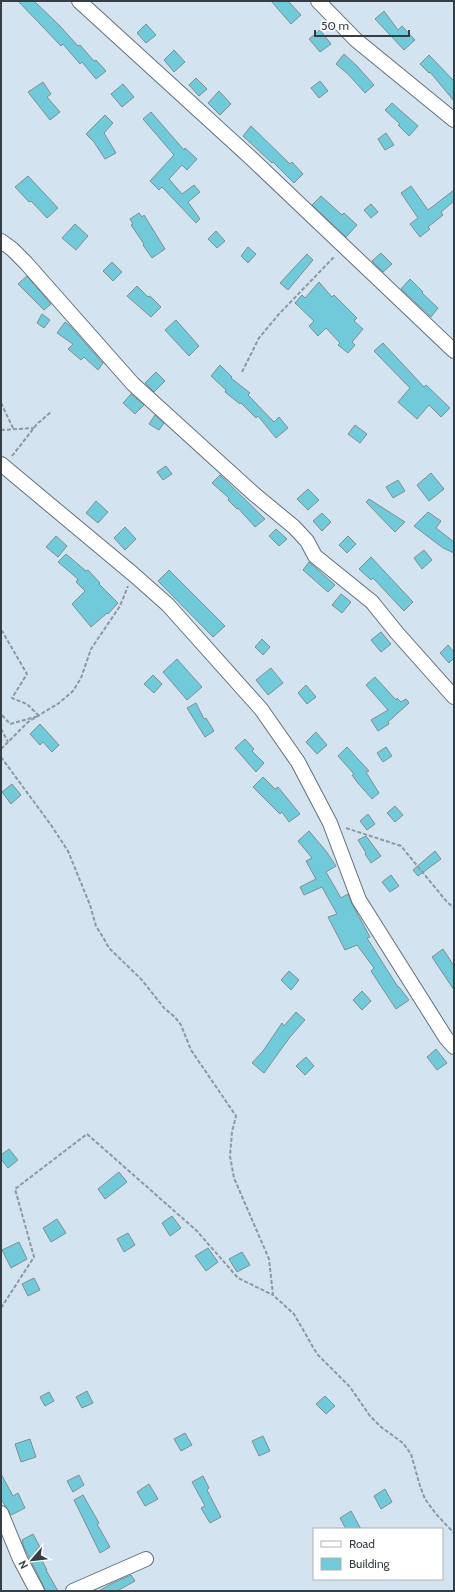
<svg xmlns="http://www.w3.org/2000/svg" width="455" height="1592" font-family="Cabin,sans-serif">
<style>
.building{fill:#71cada;stroke:#7c9094}
.lines{fill:none;stroke-linecap:round;stroke-linejoin:round}
.street-casing{stroke:#62707a;stroke-width:16}
.path{stroke:#8d99a2;stroke-width:2;stroke-dasharray:4 2;stroke-linecap:butt}
.street{stroke:#fff;stroke-width:14}
</style>
<rect width="100%" height="100%" fill="#d3e3ef"/>
<path class="building" d="M18,1h16l25,24 19,21 2,-1 14,16 2,-1 10,11 -10,8 -14,-17 -2,2 -17,-20 -2,2z
M271,1h17l13,14 -10,9z
M384,11l14,19 4,-4 13,14 -11,10 -29,-31z
M146,24l10,11 -10,8 -9,-10z
M320,30l11,14 -11,8 -11,-13z
M174,50l11,12 -11,10 -10,-12z
M344,54l13,12 17,19 -9,8 -17,-19 -12,-10z
M429,55l25,26v20l-24,-29 -1,1 -9,-9z
M196,78l11,11 -8,7 -10,-11z
M320,81l8,10 -9,7 -8,-10z
M43,82l8,12 -4,3 13,15 -10,8 -22,-28z
M123,84l11,13 -12,10 -11,-13z
M219,91l12,13 -11,11 -12,-12z
M392,103l26,23 -9,10 -11,-11 2,-1 -15,-14z
M151,112l33,38 1,-2 12,11 -10,11 -5,-5 -13,14 13,15 12,-9 6,7 -12,10 12,17 -4,4 -34,-36 -3,3 -9,-9 24,-26 -31,-36z
M105,115l8,8 -9,10 12,20 -11,6 -11,-17 -8,-8z
M251,126l39,38 2,-2 11,12 -9,9 -21,-21 -1,1 -29,-27z
M386,133l8,12 -9,5 -7,-11z
M28,176l30,32 -11,10 -16,-17 -2,1 -14,-15z
M411,186l17,24 26,-20v11l-13,11 2,3 -15,12 2,2 -10,8 -10,-13 8,-6 -17,-25z
M321,196l21,19 2,-2 13,12 -11,12 -34,-32z
M371,204l7,8 -7,6 -7,-8z
M139,213l3,4 2,-2 21,34 -13,9 -9,-13 1,-1 -13,-19 2,-1 -3,-5z
M75,224l13,12 -12,14 -14,-12z
M216,231l9,10 -8,7 -9,-9z
M248,247l8,7 -8,9 -7,-7z
M381,253l11,11 -9,8 -11,-11z
M307,254l6,6 -25,30 -8,-7z
M112,262l10,10 -9,9 -10,-10z
M27,276l24,28 -7,6 -26,-26z
M410,279l13,13 -1,1 16,15 -7,9 -30,-28z
M319,282l13,15 2,-2 23,23 -3,3 9,8 -11,13 3,3 -7,8 -10,-8 2,-2 -14,-15 -8,8 -9,-10 5,-5 -19,-18 7,-8 3,3z
M137,286l11,11 2,-1 11,11 -10,10 -24,-21z
M42,314l8,6 -6,8 -7,-5z
M176,320l23,26 -10,10 -24,-26z
M65,322l5,4 33,37 -5,7 -14,-13 -3,3 -13,-11 5,-5 -16,-11z
M383,343l41,44 2,-2 24,23 -9,9 -12,-12 -12,14 -19,-17 12,-14 -36,-37z
M220,365l12,12 -1,1 19,15 -2,2 26,27 5,-5 9,11 -12,10 -18,-22 -2,2 -15,-15 -1,1 -15,-12 1,-2 -15,-14z
M156,372l9,9 -11,11 -9,-9z
M131,394l13,11 -9,9 -12,-11z
M155,415l9,8 -5,7 -10,-6z
M355,425l12,9 -7,9 -12,-9z
M166,466l6,8 -9,6 -6,-8z
M431,473l13,16 -15,12 -12,-16z
M220,475l45,44 -10,8 -17,-19 -1,1 -9,-9 1,-2 -17,-15z
M398,480l7,11 -12,7 -7,-11z
M308,489l11,11 -11,10 -11,-11z
M369,499l36,23 -10,10 -29,-30z
M96,501l12,11 -10,11 -12,-10z
M428,512l13,9 -5,7 18,14v11l-11,-5 -29,-22z
M322,513l9,9 -9,9 -9,-10z
M125,527l11,12 -11,11 -11,-12z
M276,529l11,10 -8,7 -10,-10z
M56,536l11,10 -9,11 -12,-10z
M348,536l8,8 -9,9 -8,-8z
M424,550l8,10 -10,9 -8,-11z
M66,554l20,17 2,-1 12,13 -1,1 19,19 -10,11 -1,-1 -16,14 -19,-23 13,-13 -9,-9 2,-3 -20,-17z
M371,557l42,45 -9,9 -31,-33 -2,2 -12,-11z
M309,562l26,23 -7,7 -25,-22z
M169,570l56,56 -12,11 -55,-56z
M341,594l10,8 -9,11 -10,-8z
M381,632l10,12 -10,8 -10,-12z
M262,639l8,8 -7,8 -8,-8z
M448,645l6,7v6l-5,5 -9,-10z
M177,659l25,28 -15,13 -24,-28z
M271,668l12,15 -15,12 -12,-15z
M153,675l9,9 -8,9 -10,-9z
M375,677l21,23 1,-2 4,4 5,-3 3,4 -21,19 1,2 -11,7 -7,-11 17,-10 -22,-25z
M306,685l10,12 -9,7 -9,-11z
M196,703l8,16 2,-1 8,13 -9,6 -18,-29z
M40,724l19,21 -7,7 -9,-10 -3,3 -10,-11z
M316,732l11,13 -10,9 -11,-12z
M245,739l9,10 -2,2 12,12 -8,9 -21,-24z
M347,747l22,24 -3,1 13,21 -7,6 -15,-17 -5,-7 2,-1 -16,-18z
M386,747l6,9 -9,6 -6,-9z
M263,777l12,12 3,-2 22,27 -11,8 -7,-10 -2,2 -27,-27z
M12,784l9,11 -10,9 -9,-12z
M395,806l8,9 -8,7 -8,-9z
M368,814l7,10 -8,6 -7,-9z
M309,831l17,20 10,15 -10,6 15,26 7,-4 4,10 18,33 -3,1 31,49h1l10,13 -13,9 -25,-38 3,-3 -17,-23 -12,5 -17,-33 9,-3 -15,-27 -18,8 -4,-8 16,-8 -10,-18 6,-3 -14,-17z
M366,836l15,20 -10,7 -6,-9 1,-1 -8,-13z
M435,851l6,8 -23,17 -5,-6z
M391,875l8,11 -9,6 -8,-10z
M443,949l11,17v24l-22,-33z
M289,971l10,9 -8,10 -10,-10z
M362,991l9,10 -9,9 -9,-10z
M296,1012l9,8 -15,17 -26,36 -12,-10 11,-12 19,-28 2,3z
M436,1049l11,14 -10,7 -10,-13z
M306,1057l8,9 -9,9 -9,-9z
M9,1149l9,11 -10,8 -7,-9v-4z
M119,1172l8,10 -22,17 -7,-10z
M172,1216l9,12 -11,8 -8,-13z
M57,1219l9,14 -15,9 -8,-14z
M128,1233l7,12 -11,7 -7,-13z
M19,1242l8,17 -16,9 -9,-18z
M208,1248l10,14 -12,9 -11,-15z
M242,1252l8,13 -13,7 -8,-13z
M34,1278l6,12 -12,6 -6,-12z
M87,1391l6,12 -11,5 -6,-11z
M49,1392l5,9 -9,5 -5,-9z
M325,1396l10,10 -9,8 -10,-10z
M185,1433l7,12 -11,6 -7,-12z
M263,1436l7,15 -11,5 -7,-15z
M30,1439l6,18 -15,5 -6,-18z
M1,1474l12,22 5,-3 7,15 -14,7 -10,-16z
M79,1475l5,10 -11,7 -6,-11z
M203,1476l6,12 -2,2 14,27 -11,6 -9,-15 4,-2 -13,-24z
M149,1484l9,15 -13,7 -8,-14z
M385,1489l7,13 -11,7 -7,-13z
M83,1495l16,28 -2,1 13,23 -10,6 -26,-53z
M351,1511l10,18h-15l-6,-11z
M33,1534l7,13 -4,2 11,21h-1l12,21h-12l-22,-44 -2,-7z
M131,1575l4,6 -18,10h-18l12,-7z"/>
<g class="lines">
<g class="street-casing">
<path id="street" d="M79,1l172,157 203,193
M318,1l38,39 98,80
M1,241l11,8 14,14 107,121 121,110 40,33 13,14 8,15 57,46 25,31 57,64
M1,464l132,110 35,31 93,104 37,53 32,61 29,77 87,138 8,9
M1,1513l19,46 17,32
M73,1591l73,-32"/>
</g>
<path class="path" d="M242,372l17,-34 20,-24 56,-58
M1,403l12,25
M1,430l33,-2
M12,456l25,-32 14,-12
M1,631h1l25,43 -15,24 15,6 12,12 -29,8 -9,-10
M1,729l7,13
M1,749l27,-27 31,-19 14,-12 8,-13 10,-29 29,-43 8,-20
M1,757l50,68 17,26 22,54 6,21 8,13 5,9 32,31 24,30 10,8 6,8 10,25 45,66 -4,16 -2,24 4,22 35,81 4,36 21,19 23,40 33,33 20,29 11,11 22,16 8,11 9,32 5,13 11,15 18,19
M346,828l55,18 46,56 7,6
M1,1308l33,-51 -19,-68 72,-55 110,97 41,47 35,17"/>
<use href="#street" class="street"/>
</g>
<rect width="455" height="1592" fill="none" stroke="#373e43" stroke-width="4"/>
<rect x="313" y="1528" width="130" height="52" fill="#ffffff" stroke="#afb2b4"/>
<rect x="321" y="1541" width="20" height="6" fill="#ffffff" stroke="#afb2b4"/>
<text x="349" y="1548" font-size="12" fill="#373e43">Road</text>
<rect x="321" y="1558" width="20" height="12" fill="#71cada" stroke="#afb2b4"/>
<text x="349" y="1568" font-size="12" fill="#373e43">Building</text>
<g transform="translate(32 1560) rotate(242)" stroke="#ffffff" stroke-width="3" paint-order="stroke">
<path d="M0-3L7 15L0 10L-7 15Z" fill="#373e43"/>
<text y="-6" font-size="11" font-weight="bold" text-anchor="middle" fill="#373e43">N</text>
</g>
<path d="M315 30v6h94v-6" fill="none" stroke="#373e43" stroke-width="2"/>
<text x="321" y="30" font-size="12" fill="#373e43" stroke="#ffffff" stroke-width="3" paint-order="stroke">50 m</text>
</svg>
